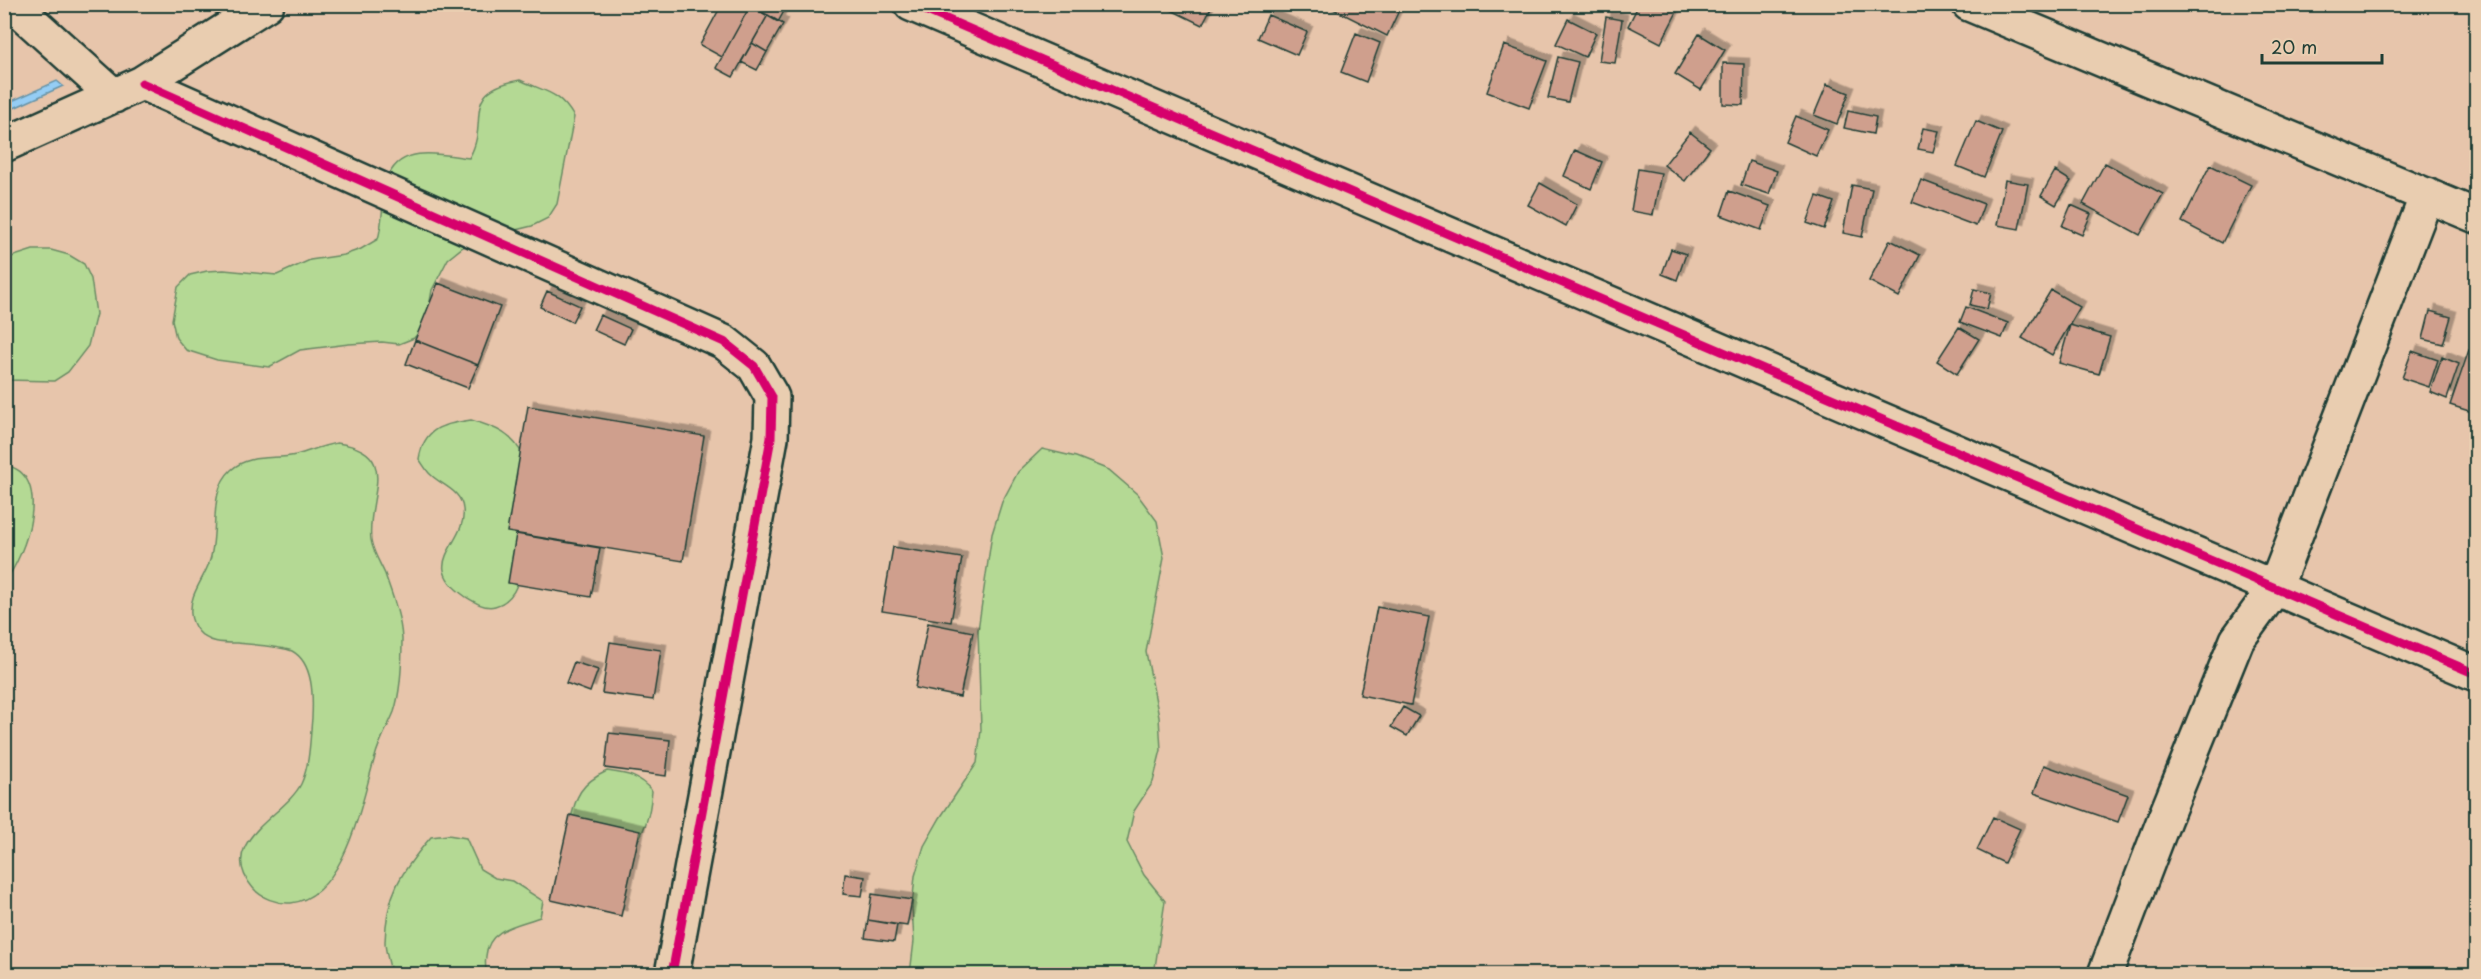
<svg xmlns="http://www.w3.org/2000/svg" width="2481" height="979" font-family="'Playpen Sans',sans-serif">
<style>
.green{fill:#b4d994;stroke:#6a8b64;stroke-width:1.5}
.water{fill:#95cdf4;stroke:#6693a7;stroke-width:1.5}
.building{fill:#cf9f8d;stroke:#1f3d34;stroke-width:1.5;filter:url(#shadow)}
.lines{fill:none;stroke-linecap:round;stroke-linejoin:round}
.minor-casing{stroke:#1f3d34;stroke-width:38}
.minor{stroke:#e9cdb0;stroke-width:33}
.cycleway-casing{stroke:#e9cdb0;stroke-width:13}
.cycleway{stroke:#d6006c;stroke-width:9}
</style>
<defs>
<filter id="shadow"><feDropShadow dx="5.5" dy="-5.5" stdDeviation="0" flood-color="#0004"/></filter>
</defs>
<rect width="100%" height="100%" fill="#e7c5ab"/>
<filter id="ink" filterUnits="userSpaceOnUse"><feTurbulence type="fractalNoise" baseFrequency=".0167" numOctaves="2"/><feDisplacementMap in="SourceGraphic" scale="12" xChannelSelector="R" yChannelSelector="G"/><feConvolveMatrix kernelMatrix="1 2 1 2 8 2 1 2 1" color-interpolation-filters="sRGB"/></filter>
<g filter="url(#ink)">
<path class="green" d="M520,80c25,12 39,11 54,37l-17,87 -9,14 -16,8 -53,13 -16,8 -15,12 -16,31 -6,34 -12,14 -15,6 -17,-2 -33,2 -49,6 -31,17 -52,-7 -31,-10 -10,-12 -4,-18 6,-33 12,-12 17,-4 17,-1 53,5 33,-15 34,-5 17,-6 17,-10c6,-20 3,-45 11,-64 14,-31 54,-20 80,-17 22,-37 -11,-67 51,-78z
M33,250h18l18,5 15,9 7,15 5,35 -8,32 -20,26 -14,9 -49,-1v-121z
M471,420c24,7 43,14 53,38 5,13 -8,52 -8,68 0,6 4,12 4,18 1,11 0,30 -3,41 -4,10 -11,18 -22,21 -10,3 -21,-4 -29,-9 -51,-35 2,-53 -3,-88 -2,-19 -21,-23 -33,-35 -4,-4 -7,-10 -11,-15 5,-31 23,-35 52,-39z
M337,443c66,9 29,54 34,97 2,12 9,23 14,34 7,20 16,43 17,65 0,22 -1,52 -8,73 -6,15 -15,29 -19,45 -13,42 -29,140 -84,146 -14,1 -30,-5 -38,-15 -39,-46 32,-72 48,-104 9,-19 9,-45 11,-66 1,-20 2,-55 -20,-67 -8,-4 -45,-7 -55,-8 -15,0 -29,0 -39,-12 -3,-3 -7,-12 -7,-17 -2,-19 12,-34 18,-51 11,-28 -2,-71 22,-93 18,-17 44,-10 65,-15 15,-4 24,-9 41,-12z
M1042,449l34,8 33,13 28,24 20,27 7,37 -18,94 13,65 2,33 -8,32 -19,29 -7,31 17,33 21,26 -11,73h-244l4,-33 -2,-34 3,-31 9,-30 16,-28 37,-55 4,-33 -3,-100 14,-96 10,-32 16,-30z
M5,465c49,9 21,90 0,116z
M607,771c21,3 31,4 45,20 -2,24 -7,43 -23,61l-59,-28c5,-28 11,-41 37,-53z
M448,835l18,3 14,31 15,9 17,3 31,20 -3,16c-21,8 -52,11 -54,39 -1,7 -1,13 2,18h-97c-1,-10 -6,-22 -6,-32 1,-48 16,-70 46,-105z"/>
<path class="water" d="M57,81l6,5 -58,26v-8z"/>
<path class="building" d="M722,4l28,2 -28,51 -22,-12z
M747,4h41l-10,18z
M1159,4h54l-11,21z
M1333,4h69l-15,32 -56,-28z
M1639,4h42l-20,39 -33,-17z
M750,6l18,9 -35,62 -17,-9z
M768,15l15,9 -16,28 -15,-9z
M1268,15l39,17 -10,23 -39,-17z
M1606,17l16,3 -7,43 -16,-2z
M1568,19l28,14 -11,24 -29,-13z
M1356,33l24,10 -14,39 -25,-10z
M1699,34l26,16 -24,40 -26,-16z
M752,43l15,9 -10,18 -16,-8z
M1504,45l43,16 -18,47 -42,-16z
M1558,57l20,5 -10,40 -20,-4z
M1723,63l21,1 -1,41 -20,-1z
M1827,84l22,9 -12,31 -23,-9z
M1848,111l28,6 -3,17 -29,-6z
M1796,116l32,14 -12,26 -31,-14z
M1976,121l26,11 -18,45 -27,-11z
M1923,128l16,3 -6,21 -15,-3z
M1690,132l20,16 -25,33 -21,-16z
M1575,150l27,12 -11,27 -27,-13z
M1749,161l28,10 -8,23 -28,-9z
M2105,163l58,31 -23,41 -57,-31z
M2210,165l41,20 -29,58 -40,-21z
M1638,169l23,4 -8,42 -22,-4z
M2055,171l16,10 -15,24 -15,-9z
M1921,180l63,24 -8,22 -64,-24z
M2005,180l23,4 -9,45 -22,-4z
M1540,183l37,21 -11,22 -38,-21z
M1852,185l20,4 -10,48 -19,-4z
M1729,191l41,15 -9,24 -40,-15z
M1817,196l17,6 -10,27 -17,-6z
M2071,205l20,9 -9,21 -20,-9z
M1890,240l30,15 -21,42 -30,-16z
M1671,249l15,5 -9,26 -15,-6z
M438,283l62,24 -22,58 -63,-25z
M1974,289l17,4 -4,16 -17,-4z
M2051,290l29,17 -28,48 -30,-17z
M547,291l33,15 -8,16 -32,-15z
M1966,307l42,16 -6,15 -42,-16z
M2430,311l21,6 -8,27 -20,-5z
M600,315l31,14 -7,15 -31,-14z
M2070,325l40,12 -11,37 -40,-11z
M1959,327l20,12 -22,35 -20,-13z
M415,340l63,25 -10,23 -62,-24z
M2469,350l7,3v44l-4,15 -22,-7z
M2412,351l26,9 -9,27 -27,-9z
M2442,357l17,7 -12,35 -17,-7z
M528,406l176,30 -21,125 -176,-29z
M516,534l84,14 -9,49 -83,-14z
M893,547l69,11 -11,64 -69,-11z
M1377,607l52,10 -18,88 -51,-10z
M928,623l45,9 -13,65 -45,-9z
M610,642l51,8 -8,50 -51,-7z
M574,662l24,8 -8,22 -24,-9z
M1403,707l16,9 -12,20 -16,-9z
M609,733l61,7 -4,36 -61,-8z
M2044,765l84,30 -10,27 -84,-29z
M570,815l70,16 -19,85 -70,-16z
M1993,817l27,12 -16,34 -27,-13z
M845,874l20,3 -3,19 -19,-2z
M872,894l40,6 -5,26 -39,-6z
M868,920l29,5 -3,17 -29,-4z"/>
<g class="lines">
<g class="minor-casing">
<path id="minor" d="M12,4l102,92
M911,4l1565,670
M1969,4l507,212
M142,83l582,259 30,24 18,31 -1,41 -99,536
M4,145l138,-62 125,-79
M2105,974l59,-154 73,-180 38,-52 152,-393"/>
</g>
<use href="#minor" class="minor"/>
<g class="cycleway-casing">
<path id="cycleway" d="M911,4l1565,670
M142,83l582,259 30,24 18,31 -1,41 -99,536"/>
</g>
<use href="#cycleway" class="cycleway"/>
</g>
</g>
<rect width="2481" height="979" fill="none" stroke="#e9cdb0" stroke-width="24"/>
<rect x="12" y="12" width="2457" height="955" fill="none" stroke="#1f3d34" stroke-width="2" filter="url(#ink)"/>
<path d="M2262 54v9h120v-9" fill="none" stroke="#1f3d34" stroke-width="3"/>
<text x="2271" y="54" font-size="18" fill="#1f3d34" stroke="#e9cdb0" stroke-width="4.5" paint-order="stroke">20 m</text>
</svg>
